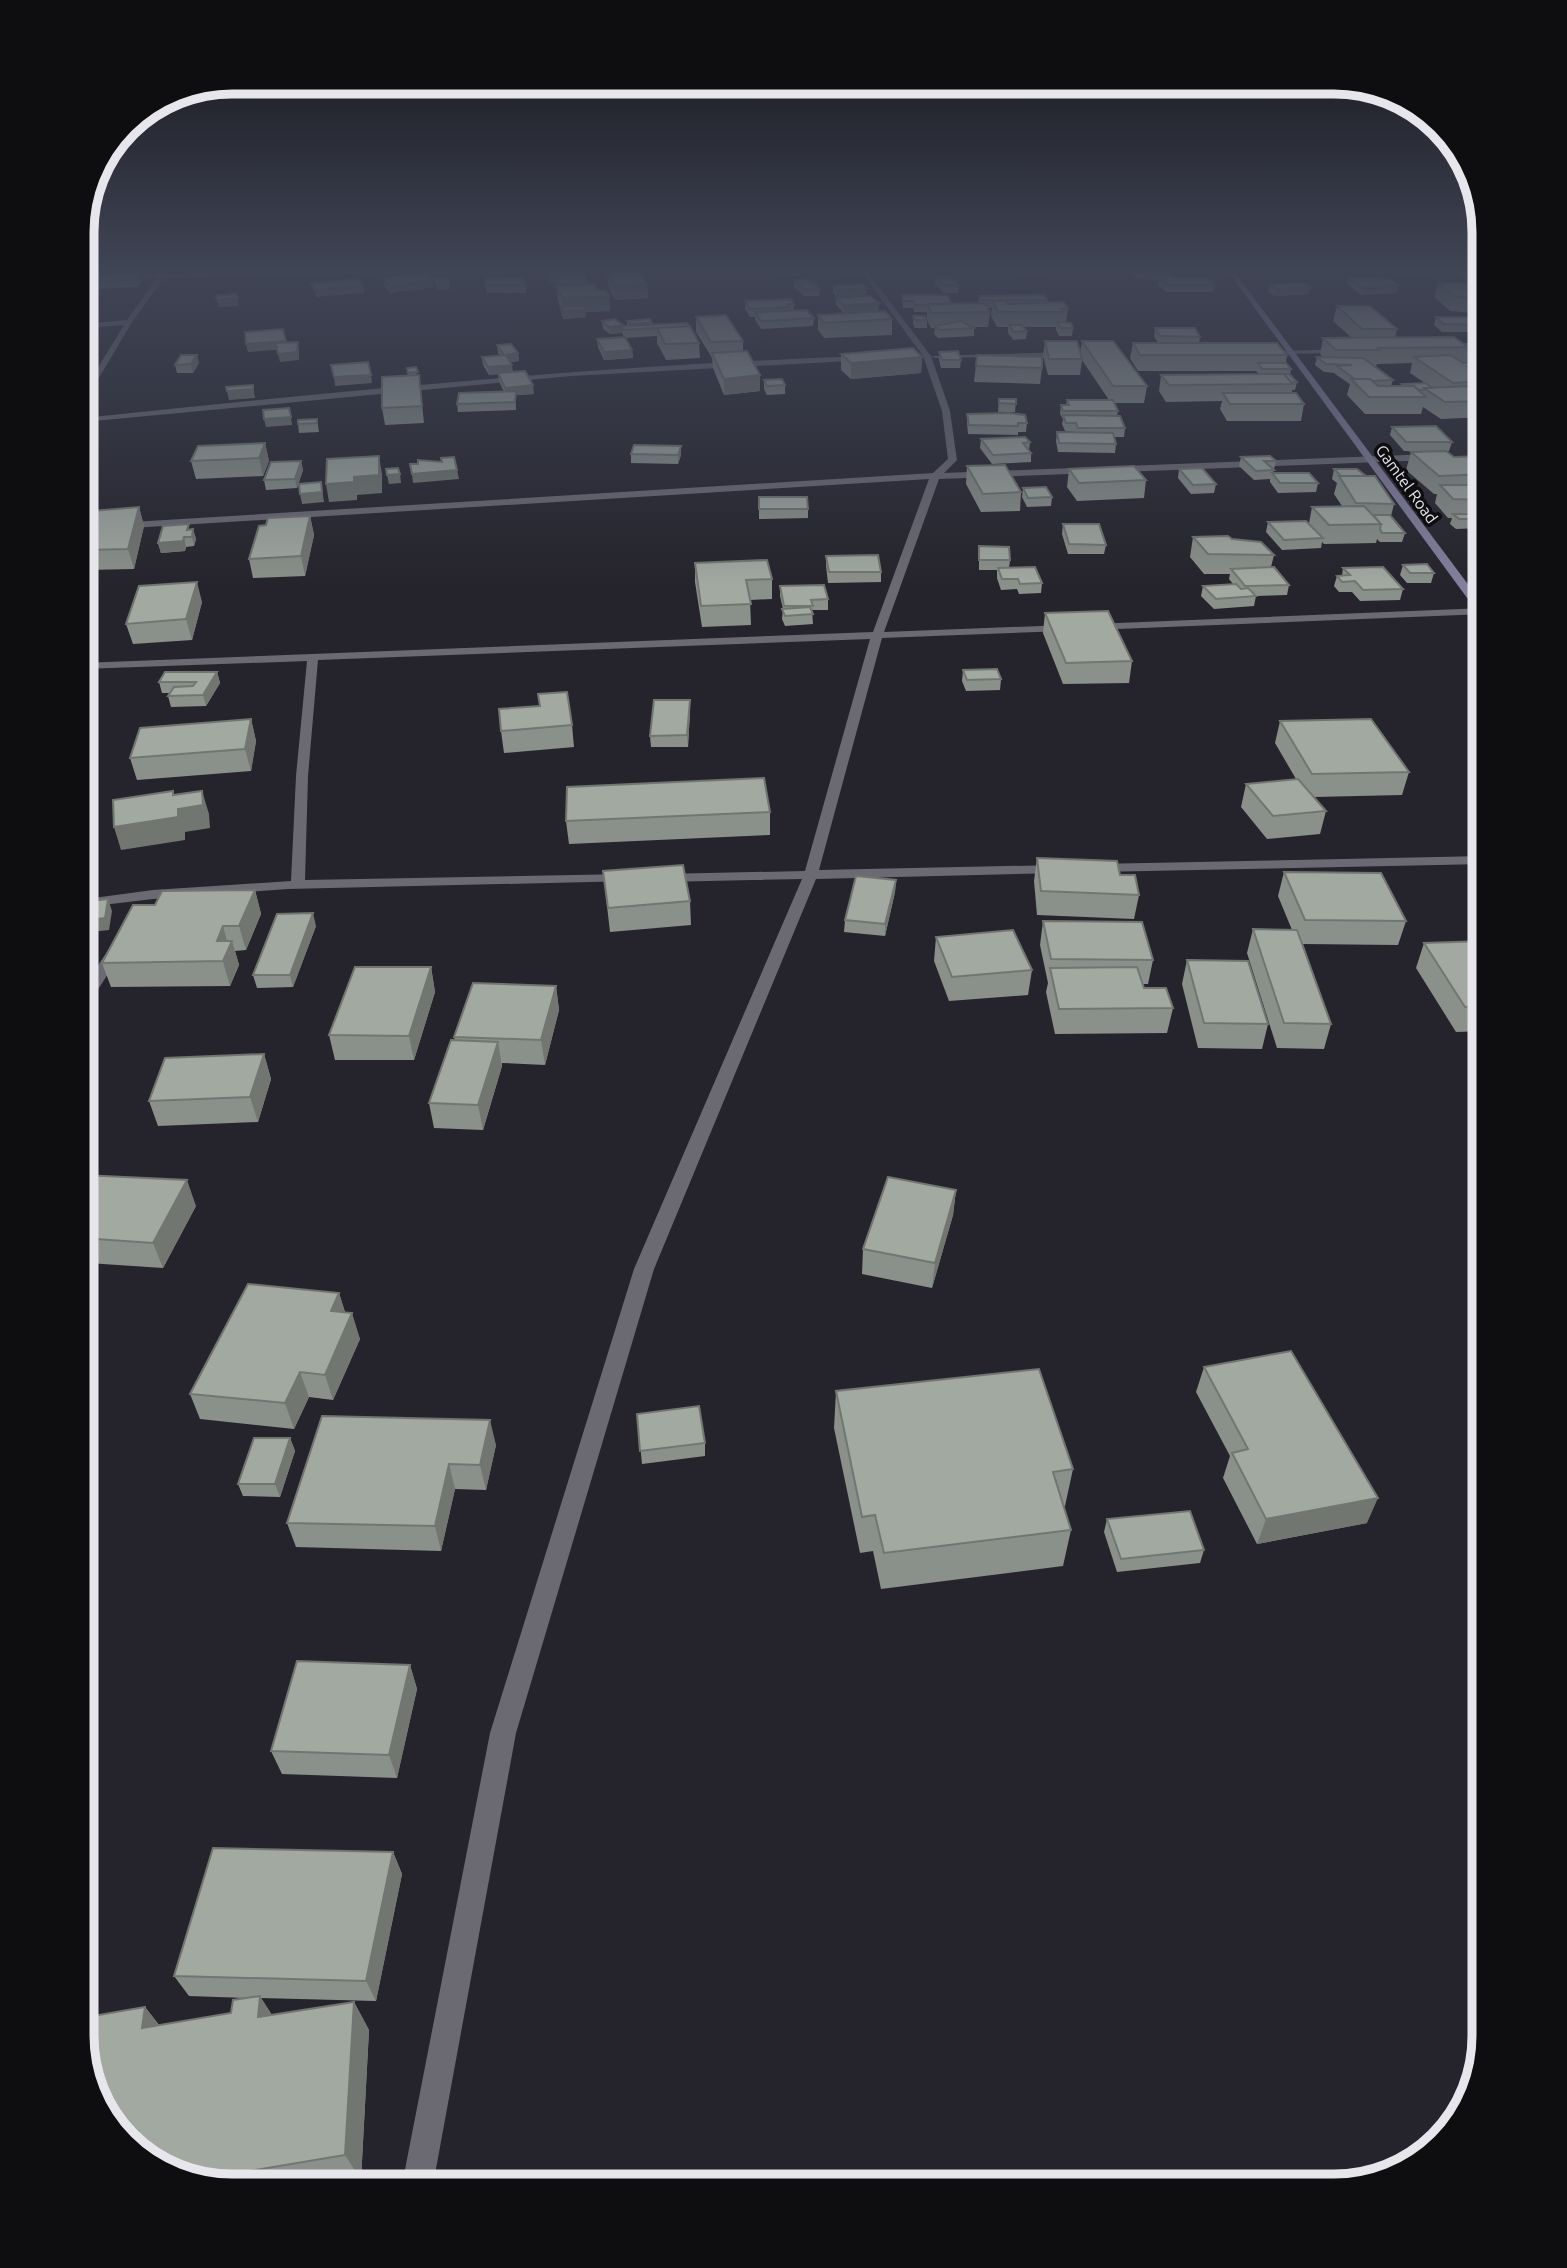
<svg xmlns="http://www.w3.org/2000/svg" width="1567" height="2268" font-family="Ubuntu,sans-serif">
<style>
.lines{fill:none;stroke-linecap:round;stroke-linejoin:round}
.street{fill:#6b6a73;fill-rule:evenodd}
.secondary{fill:#837f9c;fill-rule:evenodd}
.wall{fill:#8a918a;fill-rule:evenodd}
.shaded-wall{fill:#717671}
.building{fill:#a1a9a1;stroke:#717671;stroke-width:2}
.labels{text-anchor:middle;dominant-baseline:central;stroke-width:7;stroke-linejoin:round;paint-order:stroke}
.far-street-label{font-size:16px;fill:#e7e6ec;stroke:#0e0e11}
.rim{fill:none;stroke:#e7e6ec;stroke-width:9}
</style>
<rect width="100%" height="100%" fill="#25242c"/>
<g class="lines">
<path class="street" d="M569,270l-405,8 -32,44 -45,76 -4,2v-8l41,-67 -41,3v-4l44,-4 30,-42 -74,3v-4l149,-6z
M860,270h6l65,86 19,55 7,49 -13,13 488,-19 4,3 -4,3 -493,19 -55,153 181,-7 5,3 -5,3 -183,7 -63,232 239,-5 7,4 -7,4 -242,6 -162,390 -138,464 -83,452h-31l88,-452 144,-464 168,-390 -140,3 -7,-4 7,-4 143,-3 65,-232 -552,21 -10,116 -3,104 322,-6 5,1v6l-344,8 -135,10 -67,8 -4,-1v-6l4,-1 67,-9 138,-9 5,-105 11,-115 -225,8v-6l791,-31 56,-153 -846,52v-6l850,-52 15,-14 -6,-48 -19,-55z
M1341,349l3,4 -83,1 -4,-2z
M1065,352l3,4 -133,2 -4,-2z
M865,356l3,4 -297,16 -488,46v-4c260,-27 520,-53 782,-62z
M1485,608v6l-392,16 -5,-3 5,-3z
M1485,856v8l-389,8 -7,-4 7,-4z
M116,944l8,5 -36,56 -6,2v-18l29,-43z"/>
<path class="secondary" d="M1227,270h6l252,337v11l-4,-1z"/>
</g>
<path class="wall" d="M547,270h37l5,14 20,12 1,15 -24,1v5l-23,2 -5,-19 -2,-14h3l-1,-4 -7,1 -4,-9z
M776,270h23v6l-19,1 -4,-4z
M840,270h19v5h-15z
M1019,270h31l-1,3 -28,1z
M1125,270h47l-1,7 44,8 -2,7h-47l-8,-7 1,-5 -21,-1z
M1385,270h47l-1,4h-39z
M1454,270h31v44l-35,-3 -16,-14 4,-14h31l-11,-8 1,-4z
M607,272l40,12 1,14 -33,2 -7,-14z
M108,274l33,7 -3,6 -44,2 -2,-7z
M936,277l23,8 -1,8h-14l-9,-9z
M1348,277l49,16 -36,2 -14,-11z
M383,278l50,9 -43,6 -6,-8z
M484,279l42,6v8h-39l-2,-7z
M794,280l26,8 -1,8h-15l-10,-9z
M1270,285l39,9 -34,2 -7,-4z
M833,286l33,9 -29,2 -4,-4z
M902,295l49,9 27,-1 1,-7 68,4v3l21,5 -2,15 7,5 -1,8h-13l-3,-6v-3h-33l4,4 -1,8 -13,1 -5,-7v-6h-11l-6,-11 1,-8h-5l3,4 -2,15h-15l1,1v8l-36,2 -4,-4 1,-6h-4l-4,-8v8h-12l-2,-4v-8l14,3v-7h-13l-1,-4h-10z
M836,298l43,5 -1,8 -34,2 -8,-8z
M745,301l49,3v6l20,8 -1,8 -52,3 -6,-9v-3h-5l-5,-8z
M1337,306l60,23 -2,9 69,6h21v22h-6l-2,6 8,5v40l-44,2 -18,-12 -2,7h-56l-18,-19 3,-11 -15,-10v-1l-11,-1 -9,-7 2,-8h6l-3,-3 3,-16h29l-19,-17zM1412,363l-2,10 15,10 -23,1v2h-11l2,-6 -20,-14h3l1,-2z
M818,315l74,4v16l-68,3 -6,-8z
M696,317l47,24v10l17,40 -36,4 -11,-27 -1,-10 -16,-26z
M1436,317h49v15h-43l-8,-7z
M602,321l21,5h4v-5l25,4 47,18 1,15 -34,2 -9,-17v-7l-32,2 7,12 1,8 -29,2 -6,-13 -1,-8 27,-2 -2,-4 -12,1 -7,-5z
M1155,328l45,9 -1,6 88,12 -1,8 5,6 -1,6 7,7 -2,8h-3v3l12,11 -3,17h-74l-7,-12 2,-8 -56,1 -7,-11 2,-16 98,-1 -3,-3h-118l-8,-13 3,-15h25l-4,-7z
M1045,341l35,12 2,-12 65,45 -3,17h-30l4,8 -1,5 8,12 -1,9h-10l2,7 -1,9 -57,-1 -2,-11 1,-9 18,1v-1l-10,-1 -3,-7 1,-5 -3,-5 1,-9h5l1,-5h42l-27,-40 -2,15h-32l-5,-19z
M497,345l21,8 1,8 -9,1 3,10 21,22 -18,1v15l-58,2 -1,-8 47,-12 -5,-11 -1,-7 -9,1 -6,-10 -1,-8 18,-1 -2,-3z
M939,352l22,8 -1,8h-19l-2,-8z
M841,354l81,3 -1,16 -70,6 -10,-9z
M977,355l65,13 -2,16 -66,-2z
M199,363l-6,10h-16l-2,-8z
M407,368l12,7 5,48 -39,2 -3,-17 26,-32z
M764,380l21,5v9l-18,1 -3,-6z
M999,399h17l-1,13h-17z
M967,414l60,9 -1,9h-8v3l-50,-1 -1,-11z
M317,419l2,13 -20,1 -1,-9z
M1392,427l60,15 -3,9h-45l-14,-16z
M981,439l49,3 -1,8 2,3v9l-39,2 -12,-16z
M265,443l4,18 -6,15 -67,3 -5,-18z
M681,446v9l-3,9 -47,-1v-9z
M1411,452l43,5 31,-1v62h-2l-3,10 -24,1 -6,-5 2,-6h-4l-13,-15 2,-9h-3l-28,-24z
M1241,457l35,4 -3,12 45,10 -2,9 -38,1 -8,-11v-3l-16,1 -15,-14z
M301,461l2,9 -6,18 -31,2 -2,-10z
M967,466l54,26 -1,19 -39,1 -15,-28z
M1069,469l77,11 -2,18 -67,3 -10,-14z
M1179,469l37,15 -2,9 -23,1 -13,-16z
M1334,469l60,35 -3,12 14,17 -3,9h-22l-3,-3 -1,4 -52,1 -2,-2 -1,6 -39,2 -16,-18 2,-10 41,1 3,-16 30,-1 -8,-12 3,-11 -5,-4z
M1023,488l29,9 -1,9 -24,1 -5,-10z
M759,497l49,12v9l-49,1z
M139,507l5,19 -10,43 -49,1 -3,-9v-21z
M310,516l4,19 -9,41 -52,2 -4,-19 17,-34z
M1063,524l43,21 -2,9h-36l-6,-20z
M190,529h3l3,10 -2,7 -8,1 -1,4 -24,2 -3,-10z
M1193,537l39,2 42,16 -3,12 18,18 -2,10 -31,1 -2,10 -40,3 -13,-13 2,-10 30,-2 -4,-5 1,-5h-26l-14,-17z
M979,546l31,14 -1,8 33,15 -1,10 -22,1 -2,-5 -16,1 -4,-12v-8h-18z
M826,556l55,16v10l-53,1 -2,-17z
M695,563l77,16v20l-22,1 1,25 -49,2 -7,-45z
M1403,565l31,8 -3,10h-24l-7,-8z
M1343,568l60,21 -3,11 -40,1 -8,-9h-13l-5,-6 3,-10h5z
M780,586l48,13v11h-16l1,14 -28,2 -3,-7 1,-10 -3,-13z
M202,602l-10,38 -59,4 -7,-20z
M1045,613l87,48 -3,22 -66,1 -20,-51z
M963,670l38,9 -1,11 -34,1 -4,-10z
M217,672l3,11 -14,23 -35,1 -3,-11 2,-3h-8l-3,-11z
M540,706l32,19 2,22 -70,6 -3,-22z
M690,711l-2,36h-37l-1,-11z
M251,719l5,22 -5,30 -114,9 -7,-22z
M1280,721l129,51 -7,23 -88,2 12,14 -6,23 -53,5 -26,-32 5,-23 50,-5 -21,-36z
M770,812v23l-201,9 -3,-23z
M1037,858l83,17 19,20 -5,24 -97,-4 -3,-34z
M603,871l87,30 1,24 -81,7z
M1284,872l122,49 -8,24 -95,-1 28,80 -7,25 -47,-1 -30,-95 6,-24 39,1 -14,-34z
M896,880l-1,12 -10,44 -41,-4 1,-12z
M255,890l6,24 -15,36 -11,1 4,14 -9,21 -119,1 -9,-24 53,-58z
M1043,921l110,39 -5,24h-5l1,4 29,20 -6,25 -112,1 -9,-42 2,-9 -8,-38z
M316,926l-23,61 -36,1 -4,-13z
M936,937l96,33 -4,25 -79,6 -15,-40z
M1485,941v90l-29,1 -40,-64 8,-25z
M1187,960l81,64 -6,25 -64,-1 -16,-64z
M431,967l4,25 -21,68h-79l-6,-25z
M556,986l3,24 -14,55 -43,-2v3l-19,64 -49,-2 -5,-25 26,-62 -1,-4z
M264,1054l7,25 -13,43 -100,4 -9,-25z
M82,1175l114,31 -33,62 -75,-5 9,20 -15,28z
M956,1190l-3,25 -21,73 -70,-14 1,-25z
M339,1293l6,19 15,27 -27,61 -24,-3 -15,32 -94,-10 -10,-25z
M1204,1367l163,156 -110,21 -34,-66 7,-22 -34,-64z
M836,1391l237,78 -8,37h-2l8,24 -8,36 -182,23 -8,-38 -13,2 -26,-125z
M637,1414l68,29v13l-63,8z
M290,1438l5,13 -15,46 -37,-1 -5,-12z
M496,1445l-10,45 -31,-1 -14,62 -145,-4 -9,-24z
M1107,1519l97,31 -4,13 -83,9 -13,-40z
M410,1665l7,24 -20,89 -115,-4 -11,-23z
M393,1852l9,22 -26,127 -115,-3 11,17 82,-13 15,28 -8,150 -33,5h-105l-66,-20 -12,-158 14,18 72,-12 15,-15 -57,-2 -15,-20z"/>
<path class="shaded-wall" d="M780,270h19v6l-19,1z
M139,273l2,8 -3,6 -2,-8z
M586,273v8l-28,-2v3l-7,1v-8z
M432,280l1,7 -43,6 -1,-7z
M449,282l1,7 -13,1 -1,-7z
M647,284l1,14 -33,2 -1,-14z
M1399,285l-2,8 -36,2 1,-7z
M363,286l1,7 -48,4 -1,-7z
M1310,287l-1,7 -34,2 2,-7z
M867,288l-1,7 -29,2v-7z
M609,296l1,15 -24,1v5l-23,2 -1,-21z
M238,298l1,8 -20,1 -2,-7z
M879,303l-1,8 -34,2v-8z
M623,325l-1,1v7l-12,1 -1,-7z
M286,341l2,8 -40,3 -2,-8z
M298,342l1,8v10l-19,2 -2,-8z
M89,346l5,16 -3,8 -7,1 1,5 -2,4v-25z
M632,350l1,8 -29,2v-8z
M518,353l1,8 -14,2 -1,-8z
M197,355l2,8 -6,10 -2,-9z
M922,357l-1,16 -70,6v-16z
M512,365l1,8 -24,2 -1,-8z
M371,375l1,8 -37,3 -1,-9z
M760,375v16l-36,4v-16z
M253,385l2,13 -26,2 -2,-9z
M533,385l1,9 -18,1v15l-1,-8 -9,-6 -1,-8z
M291,417l1,8 -26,2 -2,-8z
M265,443l4,18 -6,15 -4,-18z
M681,446v9l-3,9v-9z
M379,456l3,18v19l-25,2v5l-28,2 -3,-18 28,-7z
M301,461l2,9 -6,18 -2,-9z
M457,470l2,9 -46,4 -1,-9z
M400,474l1,9 -12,1 -2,-9z
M321,482l3,20 -22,2 -2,-10z
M139,507l5,19 -10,43 -6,-20z
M310,516l4,19 -9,41 -4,-20z
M193,529l3,10 -2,7 -2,-9z
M184,537l2,10 -1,4 -24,2 -3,-10z
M197,582l5,20 -10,38 -6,-21z
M217,672l3,11 -14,23 -3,-11z
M690,700v11l-2,36 -1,-12z
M251,719l5,22 -5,30 -6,-22z
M173,791l5,18 24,-18 7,23 1,14 -25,4v8l-64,10 -7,-23 59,-32z
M896,880l-1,12 -10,44v-12z
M255,890l6,24 -15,36 -7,-24z
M108,899l4,12 -3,19 -27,3v-12z
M313,913l3,13 -23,61 -3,-12z
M223,926l6,22 3,-7 7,24 -9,21 -13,-45z
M431,967l4,25 -21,68 -5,-24z
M556,986l3,24 -14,55 -4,-25z
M498,1042l4,24 -19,64 -5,-25z
M264,1054l7,25 -13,43 -8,-25z
M187,1180l9,26 -33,62 -10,-25z
M956,1190l-3,25 -21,73 3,-25z
M85,1257l12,26 -15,28v-48z
M339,1293l8,26 -16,-8z
M352,1313l8,26 -27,61 -8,-25z
M300,1372l9,25 -15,32 -9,-26z
M490,1420l6,25 -10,45 -6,-25z
M290,1438l5,13 -15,46 -5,-13z
M449,1464l6,25 -14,62 -6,-25z
M1378,1498l-11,25 -110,21 9,-25z
M410,1665l7,24 -20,89 -8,-23z
M393,1852l9,22 -26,127 -10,-20z
M260,1996l18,29 -20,-8z
M354,2002l15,28 -8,150 -16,-25z
M145,2007l22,28 -25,-7z"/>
<path class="building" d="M548,270h36l2,3 -35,2z
M639,270l8,14 -33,2 -7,-14z
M1462,270h23v6h-13z
M139,273l-3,6 -44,3 3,-6 13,-2z
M427,274l5,6 -43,6 -6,-8z
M585,276l4,8 -29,2 -2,-7z
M949,276l10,9 -14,1 -9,-9z
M522,277l4,8h-39l-3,-6z
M1159,277h48l8,8h-48z
M1348,277l42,2 9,6 -37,3z
M434,278h13l2,4 -13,1z
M1470,278h15v9h-3z
M359,279l4,7 -48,4 -4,-7z
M812,279l8,9 -16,1 -10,-9z
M1303,283l7,4 -33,2 -7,-4z
M1438,283h38l9,7v9l-31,-3z
M594,284l4,6h8l3,6 -47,2 -6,-12z
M863,284l4,4 -30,2 -4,-4z
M236,294l2,4 -21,2 -1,-4z
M902,295h46l3,9 -37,1v-4h-11z
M1044,295l3,5h-66l-2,-4z
M870,296l9,7 -35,2 -8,-7z
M791,299l3,5h-7l2,3 -39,2 -5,-8z
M992,301h14l2,3 55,-2 5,6 -7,1 2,3h-65z
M985,303l5,9 -59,1 -3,-9z
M584,306l2,4 -23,1 -2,-4z
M1337,306h33l27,23h-35z
M807,310l7,8 -53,3 -6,-9z
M885,311l7,8 -68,4 -6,-8z
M726,315l17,26 -32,1 -15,-25z
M913,316h12l2,4h-12z
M1436,317h49v8l-41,-1z
M615,319l8,6 -14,2 -7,-6z
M650,319l2,4 -22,1 -3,-3z
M961,321l13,7 -35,2 -4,-4z
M1057,322l14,1 2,5h-13z
M687,323l2,3 -66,4 -1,-4z
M1009,325h12l6,6 -13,1z
M690,326l9,17 -34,1 -8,-16z
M1155,328h40l5,9 -40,-1z
M283,329l3,12 -40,3 -1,-12z
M625,337l7,13 -28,2 -7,-13z
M1454,337l14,10 -90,1 2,2h-44l-13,-12z
M1045,341h32l5,18h-33z
M1082,341h31l34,45h-34z
M298,342l-1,10 -19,2 -2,-11z
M1133,343h144l10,12h-147z
M511,344l7,9 -14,2 -7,-10z
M1464,344h21v14h-6l-12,-8 1,-3z
M89,346l-2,9h-4v-8z
M913,348l9,9 -71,6 -10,-9z
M747,351l13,24 -36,4 -12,-26z
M958,351l3,9h-19l-3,-8z
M181,355h16l-6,9 -16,1z
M506,355l6,10 -24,2 -6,-10z
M977,355l65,2v11l-66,-2z
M1451,355l12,8 10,-1 6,4 -11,1 17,10v4l-32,2 -39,-26z
M1317,357l46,1 30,22 -20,1 -3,-2h-15l-18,-13 15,-1 -26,-1z
M368,362l3,13 -37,2 -3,-12z
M1258,363h28l5,6h-29z
M416,367l2,5 -10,1 -1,-5z
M525,371l8,14 -28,3 -7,-15z
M1266,374h23l8,8h-6l-7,-8z
M1284,374l9,10 -124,1 -8,-10z
M419,375l3,31 -40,2v-31z
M782,379l3,6 -18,1 -3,-6z
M1351,379h19l8,7h36l12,11h-57z
M1426,383l6,5h-8v2h-5l-5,-4h-9l-3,-2z
M253,385v4l-26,2 -1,-4z
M1471,386l14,9v6l-40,1 -21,-14z
M516,391l-1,11 -58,2 2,-11z
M1223,393h73l8,11h-74z
M999,399h17v5l-17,-1z
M1067,400h46l5,11h-55l-2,-6h8z
M289,408l2,9 -27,2 -1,-9z
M1009,413l16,2 2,8h-9v3l-49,-1 -2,-11z
M1063,415l57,1 5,12h-47l-2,-5h-10z
M317,419v4l-19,1v-4z
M1436,426l16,16h-46l-14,-15z
M1057,432l56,1 3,11 -57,-1z
M1025,437l5,5 -7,1 8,10 -38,2 -12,-16z
M265,443l-6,15 -68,3 7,-15z
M634,445l47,1 -3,9 -47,-1z
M1446,451l8,6 31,-1v18l-46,2 -28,-24z
M379,456v19l-25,2v5l-28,2 1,-25z
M1270,456l6,5h-12l10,9 -18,1 -15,-14z
M454,457l3,13 -45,4 -2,-10h8v-4l24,2 -1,-4z
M301,461l-6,18 -31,1 7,-18z
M1005,465l16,27 -38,2 -16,-28z
M1134,466l12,14 -67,3 -10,-14z
M398,468l2,6 -13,1 -1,-6z
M1202,468l14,16 -23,1 -14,-16z
M1334,469h23l9,7h-25z
M1272,473h37l9,10h-38z
M1339,476h36l19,28 -38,-1z
M321,482l1,10 -22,2 -1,-10z
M1440,485h45v15l-32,-1z
M1046,487l6,10 -24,1 -5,-10z
M759,497h48l1,12h-49z
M1364,506l17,18 -52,1 -17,-18z
M139,507l-11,42 -46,1v-10l10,-29z
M1453,514h25l5,5h-24z
M1373,515h17l15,18h-23l-2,-4 1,-5z
M310,516l-9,40 -52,3 10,-33 7,-1 2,-7z
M1306,521l17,17 -39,2 -16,-18z
M189,524l-2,6 6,-1 -1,8h-8l-1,4 -25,2 5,-17z
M1063,524h36l7,21 -37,-1z
M1228,536l4,3 29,3 13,13 -66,-1 -15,-17z
M979,546l30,1 1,13h-31z
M878,555l3,17h-52l-3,-16z
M767,560l5,19 -26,1 5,24 -50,2 -6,-43z
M1427,564l7,9h-24l-7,-8z
M1035,567l7,16 -22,1 -2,-5h-16l-4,-11z
M1274,567l15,18 -44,1 -14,-17z
M1383,567l20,22 -40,1 -8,-9 -13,1 -5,-6 13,-1 -7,-7z
M197,582l-11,37 -60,5 13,-38z
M1236,584l5,5 7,-1 8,8 -40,3 -13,-13z
M824,585l4,14 -17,1 2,6h-29l-4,-20z
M810,607l3,7 -28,2 -3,-7z
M1108,611l24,50 -66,2 -21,-50z
M997,669l4,10 -34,1 -4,-10z
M165,672h52l-14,23 -35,1 6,-9 19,-1 3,-4h-37z
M567,692l5,33 -71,6 -2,-22 41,-3 -2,-12z
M654,700h36l-3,35 -37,1z
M251,719l-6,30 -115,9 10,-30z
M1371,719l38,53 -97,2 -32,-53z
M764,778l6,34 -204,9 1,-34z
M1298,779l28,32 -53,5 -27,-32z
M173,791v4l29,-4 1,14 -25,4v8l-64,10 -1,-27z
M1037,858l80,3 3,14h15l4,20 -98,-4z
M683,865l7,36 -82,7 -5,-37z
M1284,872l97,1 25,48 -101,-1z
M856,876l40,4 -11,44 -40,-4z
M255,890l-16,36h-16l-6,15h15l-9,20 -121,2 31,-58h22l7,-14z
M108,899l-3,19 -23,3v-19z
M313,913l-23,62h-37l24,-61z
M1043,921l99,1 11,38 -102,-1z
M1253,929l44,1 34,94 -47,-1z
M1013,930l19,40 -80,7 -16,-40z
M1485,941v65l-20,1 -41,-64z
M1187,960l61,1 20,63 -64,-1z
M355,967h76l-22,69 -80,-1z
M1137,967l7,21h22l7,20 -114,1 -9,-41z
M473,983l83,3 -15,54 -87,-3z
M451,1040l47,2 -20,63 -49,-2z
M264,1054l-14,43 -101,4 16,-43z
M82,1175l105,5 -34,63 -71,-5z
M888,1177l68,13 -21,73 -72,-14z
M248,1284l91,9 -8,18 21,2 -27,62 -25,-3 -15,31 -95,-9z
M1291,1351l87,147 -112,21 -34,-66 16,-4 -44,-82z
M1039,1369l34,100 -20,3 18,58 -187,23 -9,-38 -13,2 -26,-126z
M699,1406l6,37 -65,8 -3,-37z
M322,1416l168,4 -10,45 -31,-1 -14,62 -148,-3z
M254,1438h36l-15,46h-37z
M1190,1511l14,39 -83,9 -14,-40z
M297,1661l113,4 -21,90 -118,-4z
M213,1848l180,4 -27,129 -192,-5z
M260,1996l-2,21 96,-15 -9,153 -143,24 -45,-14 -55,-55 -19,-71 4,-22 58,-10 -3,21 89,-15 2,-13z"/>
<linearGradient id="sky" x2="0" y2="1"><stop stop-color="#141418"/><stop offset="0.46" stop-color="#404556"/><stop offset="1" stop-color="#404556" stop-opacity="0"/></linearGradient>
<rect width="1567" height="587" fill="url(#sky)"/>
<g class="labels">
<g class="far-street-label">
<text transform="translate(1407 484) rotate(54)">Gamtel Road</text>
</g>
</g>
<path d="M0 0H1567V2268H0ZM232 94H1334A138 138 0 0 1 1472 232V2036A138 138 0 0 1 1334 2174H232A138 138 0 0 1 94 2036V232A138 138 0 0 1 232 94Z" fill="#0e0e11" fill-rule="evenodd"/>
<path class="rim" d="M232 94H1334A138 138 0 0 1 1472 232V2036A138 138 0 0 1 1334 2174H232A138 138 0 0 1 94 2036V232A138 138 0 0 1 232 94Z"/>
</svg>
